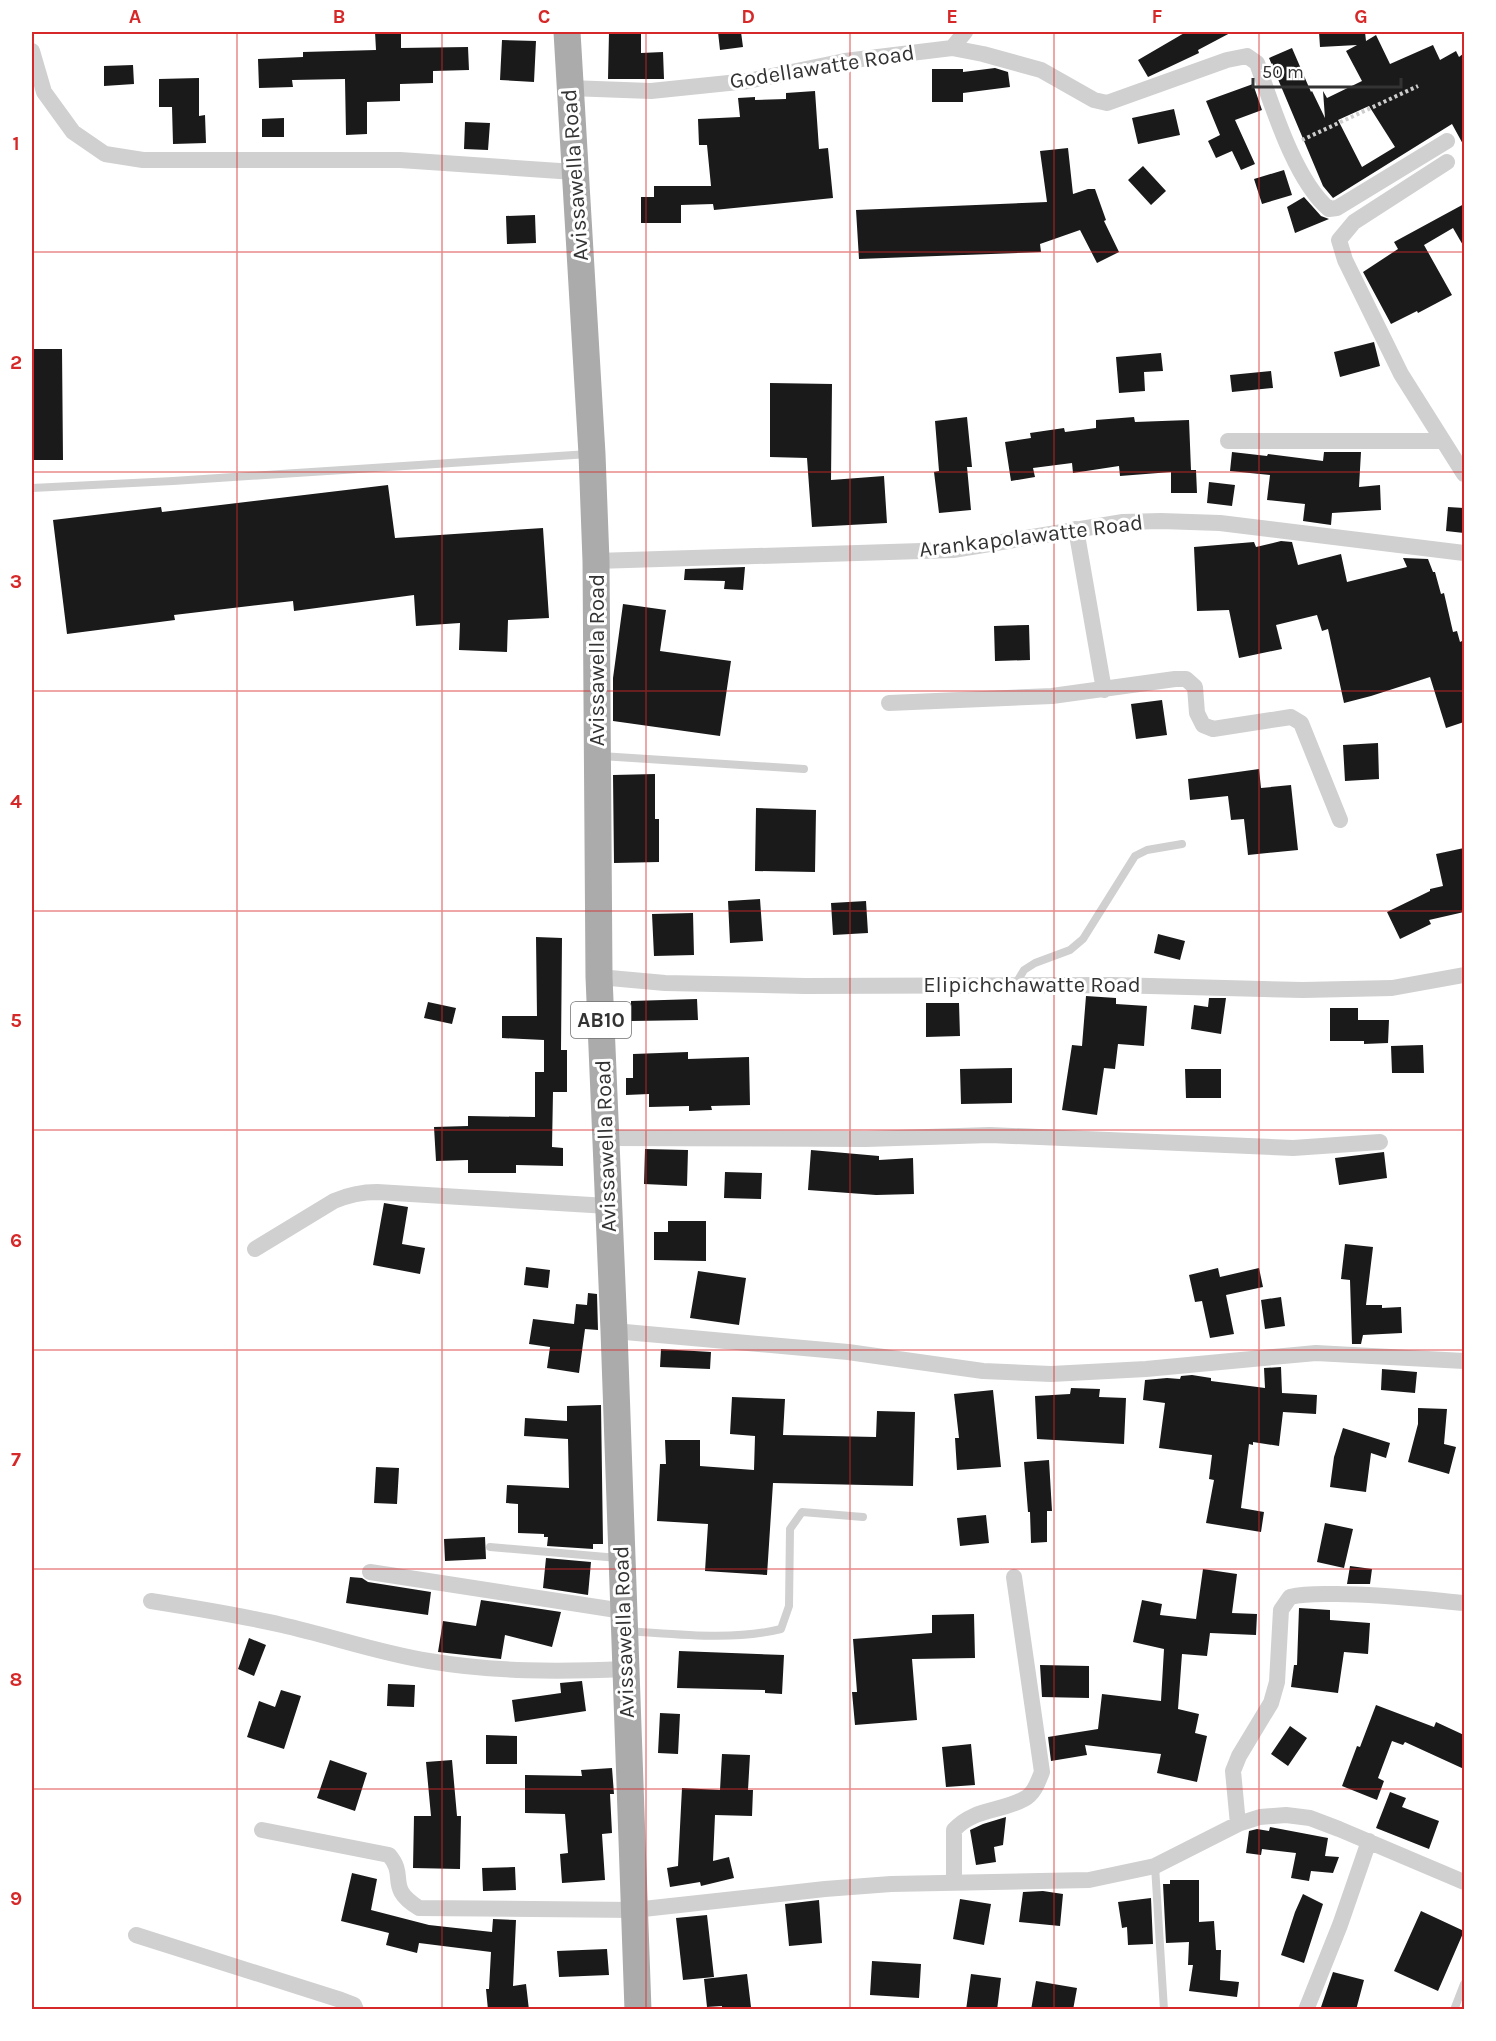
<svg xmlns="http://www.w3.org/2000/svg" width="1496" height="2041" font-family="Karla,sans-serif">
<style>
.building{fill:#1a1a1a;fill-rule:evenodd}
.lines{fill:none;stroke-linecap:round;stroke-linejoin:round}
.path{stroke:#cdcdcd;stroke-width:4;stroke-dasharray:3 3;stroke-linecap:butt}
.lane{stroke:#d0d0d0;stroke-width:8}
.street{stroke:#d0d0d0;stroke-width:16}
.primary{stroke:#ababab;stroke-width:27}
.grid{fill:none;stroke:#d62828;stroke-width:1.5;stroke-opacity:0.55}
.labels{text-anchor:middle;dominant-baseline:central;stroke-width:6;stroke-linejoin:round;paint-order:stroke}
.shield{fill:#fff;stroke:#707070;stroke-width:1.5}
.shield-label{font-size:21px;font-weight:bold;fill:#333}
.street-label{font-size:22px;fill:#333;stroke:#fff}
.neatline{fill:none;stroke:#d62828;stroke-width:2}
.grid-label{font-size:20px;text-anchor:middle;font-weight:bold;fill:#d62828}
</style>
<rect width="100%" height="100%" fill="#fff"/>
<path class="building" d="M375,32h26v16l67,-1 1,23 -36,1v12l-33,1v17l-33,1v32l-21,1 -1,-56 -53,1 1,7 -34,1 -1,-29 45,-2v-5l73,-2z
M609,32h32v21l22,-1 1,27h-56z
M718,32h23l2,15 -23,3z
M1186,32h46l-34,18 1,3 -51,24 -10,-17z
M1319,32h46l1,9 10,-6 14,29 43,-19 7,15 16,-9 3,6 5,-4v93l-12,-22 -119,74 -10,-12 -54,-128 23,-10 19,44 1,-1 13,27 -2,-27 4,7 35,-17 -16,-30 11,-6 -37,2zM1369,106l26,41 -33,20 -24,-47z
M502,40l34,1 -2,41 -34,-2z
M133,65l1,19 -30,2v-20z
M995,68l13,4 2,15 -47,6v9h-31v-33h31v3z
M199,78v38l6,-1 1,28 -33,1 -1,-37h-13v-28z
M1253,84l9,26 -27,10 20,44 -14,6 -9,-19 -16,7 -8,-17 12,-6 -14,-34z
M815,91l4,58 9,-1 5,50 -119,12 -1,-6 -32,1v18h-40v-26h13v-11h57l-4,-41h-8l-1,-26 42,-2 -2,-19 17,-1v3l31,-1v-6z
M1174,109l6,26 -42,9 -6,-26z
M284,118v19h-22v-18z
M465,122l25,1 -2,27 -24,-1z
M1068,148l5,46 15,-5h7l11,31 -2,1 15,31 -22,11 -17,-33 -40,14 1,8 -182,7 -3,-49 191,-8 -7,-51z
M1143,166l23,25 -15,14 -23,-25z
M1284,170l8,25 -30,9 -8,-25z
M1304,197l17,19 8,3 -34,14 -8,-26z
M1464,204v43l-11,-19 -29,17 28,50 -34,18 -1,-2 -26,13 -28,-52 35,-23 -4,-7z
M535,215l1,28 -29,1 -1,-28z
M1374,342l6,24 -40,11 -6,-25z
M32,349h30l1,111h-31z
M1161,353l2,18 -19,1 1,19 -26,2 -3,-36z
M1271,371l2,17 -41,4 -2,-17z
M770,383l62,1 -1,96 53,-4 3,47 -75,4 -5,-69 -37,-1z
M967,417l5,50h-5l4,43 -32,3 -5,-41 5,-1 -4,-50z
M1134,417l1,5 54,-2 2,50h5l1,23h-26v-21l-51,4 -1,-10 -46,7 -1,-10 -39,5 2,9 -24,4 -6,-39 26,-4 -1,-5 34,-5 1,4 31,-4v-8z
M1232,452l35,4 1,-2 55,7 1,-9h37l-2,35 21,-2 1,25 -49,3 -1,12 -28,-4 2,-17 -38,-4 3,-25 -40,-4z
M1209,482l26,3 -3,21 -25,-3z
M388,485l7,53 148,-10 6,90 -41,2 -1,32 -48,-2 1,-27 -44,3 -2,-31 -120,16 -1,-10 -119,14 1,5 -108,14 -14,-114 108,-13 1,5z
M1448,507l16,1v25l-18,-2z
M1281,541l11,1 6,23 43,-11 6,28 60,-15 -4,-9 25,1 5,13h2l6,22 3,-1 9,39 4,-1 3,11 4,-2v82l-18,6 -16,-51 -59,19 -27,7 -16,-74 -6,2 -5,-16 -41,10 6,24 -43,9 -10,-48 -32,1 -3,-64 60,-5 2,5z
M745,567l-2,23 -19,-1 1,-8 -41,-1 1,-11z
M623,604l43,6 -6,41 71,10 -11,75 -107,-15v-43z
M1029,625l1,35 -35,1 -1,-35z
M1162,700l5,35 -31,4 -5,-35z
M1378,743l1,36 -34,2 -2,-36z
M1259,769l2,19 30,-3 7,65 -50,5 -4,-36 -13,1 -3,-24 -38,4 -2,-21z
M655,774v45h4v43l-45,1 -1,-88z
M756,808l60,2 -1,62 -60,-1z
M1464,848v64l-35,8 2,4 -31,15 -13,-27 43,-21v-2l13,-3 -7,-32z
M760,899l3,42 -33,2 -2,-42z
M866,901l2,32 -35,2 -2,-32z
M693,913l1,42 -40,1 -2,-42z
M1158,934l27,7 -5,19 -26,-7z
M536,937l26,1 -1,112h6v42h-14l-1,55 11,1v18l-47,-1v8h-48v-13l-32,1 -2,-34 34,-1v-10l67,1v-45h9v-32l-42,-2v-22h35z
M1086,996l30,2v6l31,2 -3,40 -26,-2 -3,25 -11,-1 -7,47 -35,-5 10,-65 10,1z
M1209,998h17l-5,36 -30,-5 3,-24 14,2z
M697,999l1,21 -67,1v-20z
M428,1002l28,6 -4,16 -28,-6z
M926,1003h33l1,33 -34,1z
M1330,1008h28v12h31l-1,23 -24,1v-3h-34z
M1423,1045l1,28h-32l-1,-27z
M688,1052v7l61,-2 1,48 -39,1 1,4 -23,1v-5l-40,1v-13l-23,1v-17h7v-24z
M1012,1068v35l-51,1 -1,-35z
M1185,1069h36v29h-35z
M645,1149l43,1 -1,36 -43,-2z
M811,1150l68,6v4l34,-2 1,36 -38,1 -68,-5z
M1384,1152l3,26 -48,7 -4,-27z
M725,1172l37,1 -1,26 -37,-1z
M384,1203l24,4 -6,37 23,4 -5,26 -47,-9z
M668,1221h38v40l-52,-1v-28h14z
M1345,1244l28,3 -7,58h16v3l19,-1 1,26 -39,2 -2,9h-9l-2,-64 -9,-1z
M526,1267l24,3 -2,18 -24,-3z
M1218,1268l2,9 39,-9 4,19 -37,8 8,39 -24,4 -8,-37 -7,1 -6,-27z
M698,1271l48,7 -7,47 -49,-7z
M588,1293l9,1 1,36 -13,-1 -6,44 -32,-5 3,-21 -21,-3 4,-25 41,5 2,-20 11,1z
M1281,1297l4,29 -20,3 -4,-29z
M661,1349l50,3 -1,17 -50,-2z
M1281,1367l1,26 35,2 -1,19 -33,-2 -4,34 -26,-4v3l-4,-1 -8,64 23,4 -3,20 -55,-9 8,-43 -5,-1 3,-24 -53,-7 6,-45 -22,-3 2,-20 22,-2 13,1 1,-3 11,-1 19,3v3l54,7 -1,-20z
M1382,1369l35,3 -2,21 -34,-3z
M1071,1388l29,1 -1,8 27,1 -2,46 -87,-5 -2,-43 35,-2z
M993,1390l8,77 -44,3 -2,-32h4l-5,-44z
M732,1397l53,2 -2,36 93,2 1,-26 38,1 -2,74 -140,-3 -6,92 -62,-4 3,-47 -51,-3 3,-57h6l-1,-24h35v26l54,4 1,-34 -25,-2z
M601,1405l2,139h-10v5l-46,-3 1,-9h-4v-3l-26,-1v-29l-12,-1 1,-18 62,3 -1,-49 -44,-3 1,-18 42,3v-15z
M1418,1408l29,1 -3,35 12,3 -7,27 -41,-12 10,-38z
M1343,1428l47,15 -4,15 -15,-5 -5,39 -36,-5 4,-30z
M1049,1460l3,51h-5v31l-16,1 -1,-31h-2l-4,-50z
M376,1467l23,1 -2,36 -23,-1z
M986,1515l3,28 -29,3 -3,-28z
M1325,1523l28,6 -9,39 -27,-6z
M485,1537l1,22 -41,2 -1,-22z
M546,1558l45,4 -3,33 -45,-7z
M1350,1566l22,3 -2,15h-23z
M1203,1569l34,5 -5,39 25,1 -1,21 -46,-2 -3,23 -25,-2 -4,55 21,5 -4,19 12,3 -10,46 -40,-9 4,-19 -76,-9 2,10 -36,6 -3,-24 50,-8 4,-35 59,7 3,-52 -31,-7 9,-42 20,4 -2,11 36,4z
M350,1577l12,1 6,4 63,10 -3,23 -82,-12z
M481,1600l80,12 -9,35 -47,-12 -4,24 -63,-7 5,-31 33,5z
M1299,1608l31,2v10l40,3 -2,31 -24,-2 -6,41 -47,-6 3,-22h3z
M974,1614l1,44 -63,1 5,61 -62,5 -3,-33h5l-4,-53 79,-6v-18z
M249,1638l17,7 -12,31 -16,-7z
M679,1651l105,4 -2,39 -17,-1v-3l-88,-2z
M1040,1665l49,1v32l-47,-1z
M582,1681l4,30 -71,11 -3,-22 49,-7 -1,-10z
M388,1684l27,1 -1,22 -27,-1z
M281,1690l20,6 -17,53 -37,-12 12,-36 16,6z
M1376,1705l58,22 2,-5 28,13v34l-59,-27 -2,3 -11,-4 -14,37 6,3 -7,19 -35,-14 15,-40 3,1z
M660,1713l20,1 -2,40 -20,-1z
M1290,1726l17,12 -19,28 -17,-12z
M486,1735l31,1v28h-31z
M971,1744l4,41 -29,2 -4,-40z
M722,1754l28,1 -2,35h5l-1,26 -37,-1 -2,46 16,-4 5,21 -33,8 -1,-4 -30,5 -3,-19 11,-2 4,-78 38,2z
M330,1760l37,13 -12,38 -38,-13z
M452,1760l5,56h4l-1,53 -47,-1 1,-52h17l-5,-54z
M612,1768l2,26h-4l2,39 -10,1 3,46 -43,3 -2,-29 8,-1 -3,-39 -40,-1v-38l57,1 -1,-6z
M1390,1792l16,6 -4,9 37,14 -10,28 -53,-21z
M1006,1817l-3,28 -9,2 2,15 -20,3 -6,-35 13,-6z
M1270,1827l58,11 -3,18 14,1 -6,16 -22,-2 -2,10 -18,-3 5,-25 -34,-4 -1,6 -15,-2 3,-22 8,-2 12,2z
M515,1867l1,23 -33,1 -1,-23z
M352,1873l25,6 -6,31 58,15 63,7 1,-13 23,1 -3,66 13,-2 3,26h-41l-2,-21h3l2,-37 -72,-9 -2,10 -31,-8 3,-12 -48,-12z
M1170,1880h29v42l15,-1 2,29h5l-1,30 19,2 -2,15 -48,-6 4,-26h-5l1,-23 -23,1 -3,-59h7z
M1043,1891l20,3 -3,32 -41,-4 4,-30z
M1303,1894l20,10 -19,59 -23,-8 14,-43z
M1151,1898l2,46 -25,1 -1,-18 -5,1 -4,-26z
M960,1899l31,5 -7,41 -31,-6z
M819,1900l3,43 -33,3 -4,-42z
M1421,1911l43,20 -26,60 -44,-20z
M707,1915l7,62 -31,3 -7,-62z
M607,1949l2,26 -50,2 -2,-26z
M872,1961l49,3 -2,34 -49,-3z
M1333,1972l31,8 -8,30h-36z
M747,1974l4,33 -29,3v-4l-15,1 -3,-28z
M971,1974l30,4 -4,32h-31z
M1036,1981l41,7 -4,22h-42z"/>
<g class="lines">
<path class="path" d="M1302,140l116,-54"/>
<path class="lane" d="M32,488l141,-7 416,-27
M601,756l203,13
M1015,985l9,-15 11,-7 35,-13 13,-11 52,-83 12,-6 35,-6
M490,1547l128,11
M627,1631c50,3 105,10 154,-2l8,-23 1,-77 12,-17 61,5
M1155,1866l9,144
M1454,2010l10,-26"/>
<path class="street" d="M952,48l13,-16
M32,51l12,41 29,40 32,22 38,6h257l174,12
M569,88l82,3 97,-10 97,-20 107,-13 31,6 58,16 53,30 13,3 120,-43 20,-4 10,7c15,42 38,118 72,146l8,-1 110,-67
M1447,162l-93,60 -15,18 6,20 56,114 63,100
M1228,441h214
M1076,529l28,161
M596,561l357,-11 170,-28 38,-1 59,2 244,30
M889,703l163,-7 123,-17h11l9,8 2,26 6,12 10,4 78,-12 10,6 39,97
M599,977l66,6 140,3 307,-1 191,5 89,-2 72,-13
M605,1138l261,1 124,-4 303,13 87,-6
M255,1249l79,-48c14,-6 27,-9 43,-9l231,14
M614,1331l234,21 135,19 68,3 95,-5 170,-16 148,8
M370,1572l253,39
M151,1601c44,7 88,14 131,24 49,11 97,28 147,36 65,11 130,11 196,8
M1238,1824l-5,-53 6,-15 32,-53 6,-21 4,-72 9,-13c16,-4 31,-3 47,-3 43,0 85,5 127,9
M262,1830l127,25c19,22 -4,32 30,53l215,2 191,-21 66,-5 198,-4 66,-14 83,-42 22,-7 26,-2 24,3 29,11 125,53
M954,1881v-51c20,-22 47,-18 70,-31 10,-5 14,-17 18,-27l-28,-195
M136,1935l205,65 13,5 2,5
M1306,2010l34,-85 29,-84"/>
<path class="primary" d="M567,32l25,422 4,107 3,416 15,354 24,679"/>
</g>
<path class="grid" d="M237,32v1978M442,32v1978M646,32v1978M850,32v1978M1054,32v1978M1259,32v1978M32,252h1432M32,472h1432M32,691h1432M32,911h1432M32,1130h1432M32,1350h1432M32,1569h1432M32,1789h1432"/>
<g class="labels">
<rect class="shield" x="571" y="1002" width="60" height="36" rx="4.5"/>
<g class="shield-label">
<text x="601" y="1020">AB10</text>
</g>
<g class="street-label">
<text transform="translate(822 67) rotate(-9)">Godellawatte Road</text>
<text transform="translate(575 175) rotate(-94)">Avissawella Road</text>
<text transform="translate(1031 536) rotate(-7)">Arankapolawatte Road</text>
<text transform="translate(597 660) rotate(-90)">Avissawella Road</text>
<text x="1032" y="985">Elipichchawatte Road</text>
<text transform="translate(606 1146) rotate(-92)">Avissawella Road</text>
<text transform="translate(624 1632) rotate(-92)">Avissawella Road</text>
</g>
</g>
<rect width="1496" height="2041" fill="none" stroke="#ffffff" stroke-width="66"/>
<path d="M1253 78v9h148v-9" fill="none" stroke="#333333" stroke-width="3"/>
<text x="1262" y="78" font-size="18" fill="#333333" stroke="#ffffff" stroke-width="4.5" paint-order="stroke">50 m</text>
<rect x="33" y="33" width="1430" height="1975" class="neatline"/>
<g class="grid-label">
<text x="135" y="23">A</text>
<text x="339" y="23">B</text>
<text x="544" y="23">C</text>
<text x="748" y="23">D</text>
<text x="952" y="23">E</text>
<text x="1157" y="23">F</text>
<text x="1361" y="23">G</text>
<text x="16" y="150">1</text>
<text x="16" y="369">2</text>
<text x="16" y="588">3</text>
<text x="16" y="808">4</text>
<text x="16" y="1027">5</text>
<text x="16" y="1247">6</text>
<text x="16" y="1466">7</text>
<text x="16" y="1686">8</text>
<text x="16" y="1905">9</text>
</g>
</svg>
